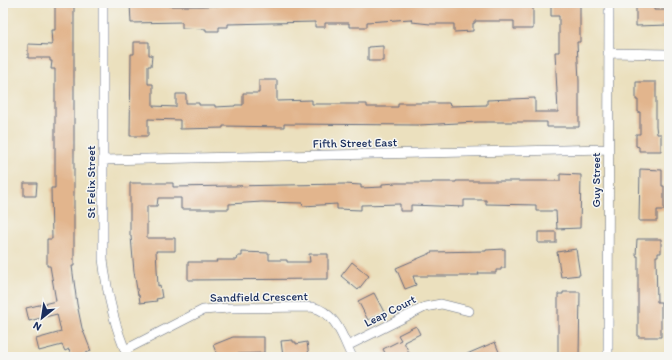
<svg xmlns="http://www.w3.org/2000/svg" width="672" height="360" font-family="Itim,sans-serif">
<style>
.building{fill:#e2b58d}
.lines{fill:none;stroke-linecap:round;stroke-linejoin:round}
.minor-casing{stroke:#646d80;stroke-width:10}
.minor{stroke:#fff;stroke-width:9}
.labels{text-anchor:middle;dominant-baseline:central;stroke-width:3;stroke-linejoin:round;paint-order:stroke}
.street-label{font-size:12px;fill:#1b2f5e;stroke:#f6f6f2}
</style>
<rect width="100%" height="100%" fill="#f6f6f2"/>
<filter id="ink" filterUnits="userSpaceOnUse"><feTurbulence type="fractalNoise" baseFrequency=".025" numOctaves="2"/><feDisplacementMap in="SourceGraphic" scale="8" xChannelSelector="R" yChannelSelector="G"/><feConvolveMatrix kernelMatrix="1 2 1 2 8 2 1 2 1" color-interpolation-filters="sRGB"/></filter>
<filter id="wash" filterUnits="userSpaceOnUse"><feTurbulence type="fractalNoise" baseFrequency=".012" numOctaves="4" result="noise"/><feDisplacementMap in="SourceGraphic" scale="16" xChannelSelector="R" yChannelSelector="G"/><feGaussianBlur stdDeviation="0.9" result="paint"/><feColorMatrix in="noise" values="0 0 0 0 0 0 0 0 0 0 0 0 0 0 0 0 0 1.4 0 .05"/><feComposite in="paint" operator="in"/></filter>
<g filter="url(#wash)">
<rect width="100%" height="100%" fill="#ebe0be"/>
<g id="blocks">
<path class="building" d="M55,3h19v263h-2l5,38 5,24 9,23 -15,6h-4l-3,-8 -4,2 -3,-6 -23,6 -3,-12 25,-7 -4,-18 -28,7 -3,-13 30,-7 -6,-35h-3v-27h5l-1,-51h4v-119h-4l1,-8h-2v-3h-22v-14l24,1 -1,-15h4z
M130,3h38v3h34l147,-3h184v26h-19v-8h-39v2h-2v8l-19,1v-8h-24l-18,-2 -1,-3 -44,3v5h-18v-4h-24v4h-10v-5l-87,2v3h-9v4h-13v-2l-24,-1v-6l-51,1z
M551,3h29v39h-3l2,39v46h-32v-5h-69l-59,3 -135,-1v3l-61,-1v2l-43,1v-9l-32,-1v17h-18l1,-82h3v-12h15v13h3l-1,11h-3v18h5v22l23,1v-13h10v9h13v2h16v2l20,-1v-1h8v-12h16v-13h18v21l35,-1v4h55v3h31v-4h51l1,3 37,-1v-5l48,-2v14h23l-3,-60h4v-36h-8z
M636,3h18v7h15v15l-33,1z
M383,46v15h-15v-14z
M636,82h20v44l1,8h4v17h-22v-4l-3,-1v-12h4v-22h-2v-12h-2z
M640,169l22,1v16h2v24h-7v11h-18z
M560,174l21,1 -1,53 -23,1 -1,-18h-20v-6l-50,-1v-4h-22v7l-53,-2v6h-11v-7l-39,1v5l-24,-1v-5l-34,2 -1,-3 -40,-1 -33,2v5h-48v-11h-23l-1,8h-10v32h28v13h-19l2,35 2,-1 2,13 -6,1 1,2 -17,2 -1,-8h-1l-4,-23 -3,-36h-1v-53h43v4l171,-3 17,1v3l21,-1v-3l14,-1h36v-1h24v-1h104z
M24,183h13l-1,13h-12z
M538,232h18v11h-18z
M637,239h24v14h-3v3h-2l1,46h4v35h-23v-81h-2z
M505,249v19h-4v2h-5v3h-18l1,2h-10v1h-56l3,9 -11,4 -9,-21 35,-15v-1l55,-1v-1z
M576,249l4,26 -19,2 -4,-25z
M242,252l27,1v7h18v2h23l-1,-8h19v25l-140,1v-18h29l-1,-2h21l1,-4h4z
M352,262l17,14 -11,14 -17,-14z
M563,292h17l-1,65h-21v-63h5z
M374,293l10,19 -16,8 -10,-19z
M416,326l4,8 -16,8 7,15h-24l-4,-8 18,-9 -3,-5z
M233,337h31v16l-29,1 1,3h-18l-5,-12z
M293,340v2h3v2l11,-2 2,15h-26l-2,-16z
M495,342l6,15h-41z"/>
</g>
</g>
<g filter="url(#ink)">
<use href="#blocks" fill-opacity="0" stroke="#646d80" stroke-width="1"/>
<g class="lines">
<g class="minor-casing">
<path id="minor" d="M103,3v256c4,34 11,67 25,98
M608,53l61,1
M103,160l505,-11
M347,346l78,-39 16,-3 28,7
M125,350l78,-40 26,-2 83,-1c24,5 31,31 40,50
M608,357l1,-354"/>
</g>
<use href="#minor" class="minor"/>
</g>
</g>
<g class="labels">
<g class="street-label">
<text transform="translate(355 143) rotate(-1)">Fifth Street East</text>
<text transform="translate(596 180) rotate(-90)">Guy Street</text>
<text transform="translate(91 182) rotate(-90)">St Felix Street</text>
<text transform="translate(259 297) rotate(-1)">Sandfield Crescent</text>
<text transform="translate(390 311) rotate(-27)">Leap Court</text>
</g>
</g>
<rect width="672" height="360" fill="none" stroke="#f6f6f2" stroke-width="16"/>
<g transform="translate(42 318) rotate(210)" stroke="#f6f6f2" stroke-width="3" paint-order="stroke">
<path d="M0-3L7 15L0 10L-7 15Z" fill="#1b2f5e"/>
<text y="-6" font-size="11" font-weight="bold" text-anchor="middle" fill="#1b2f5e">N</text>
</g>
</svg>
